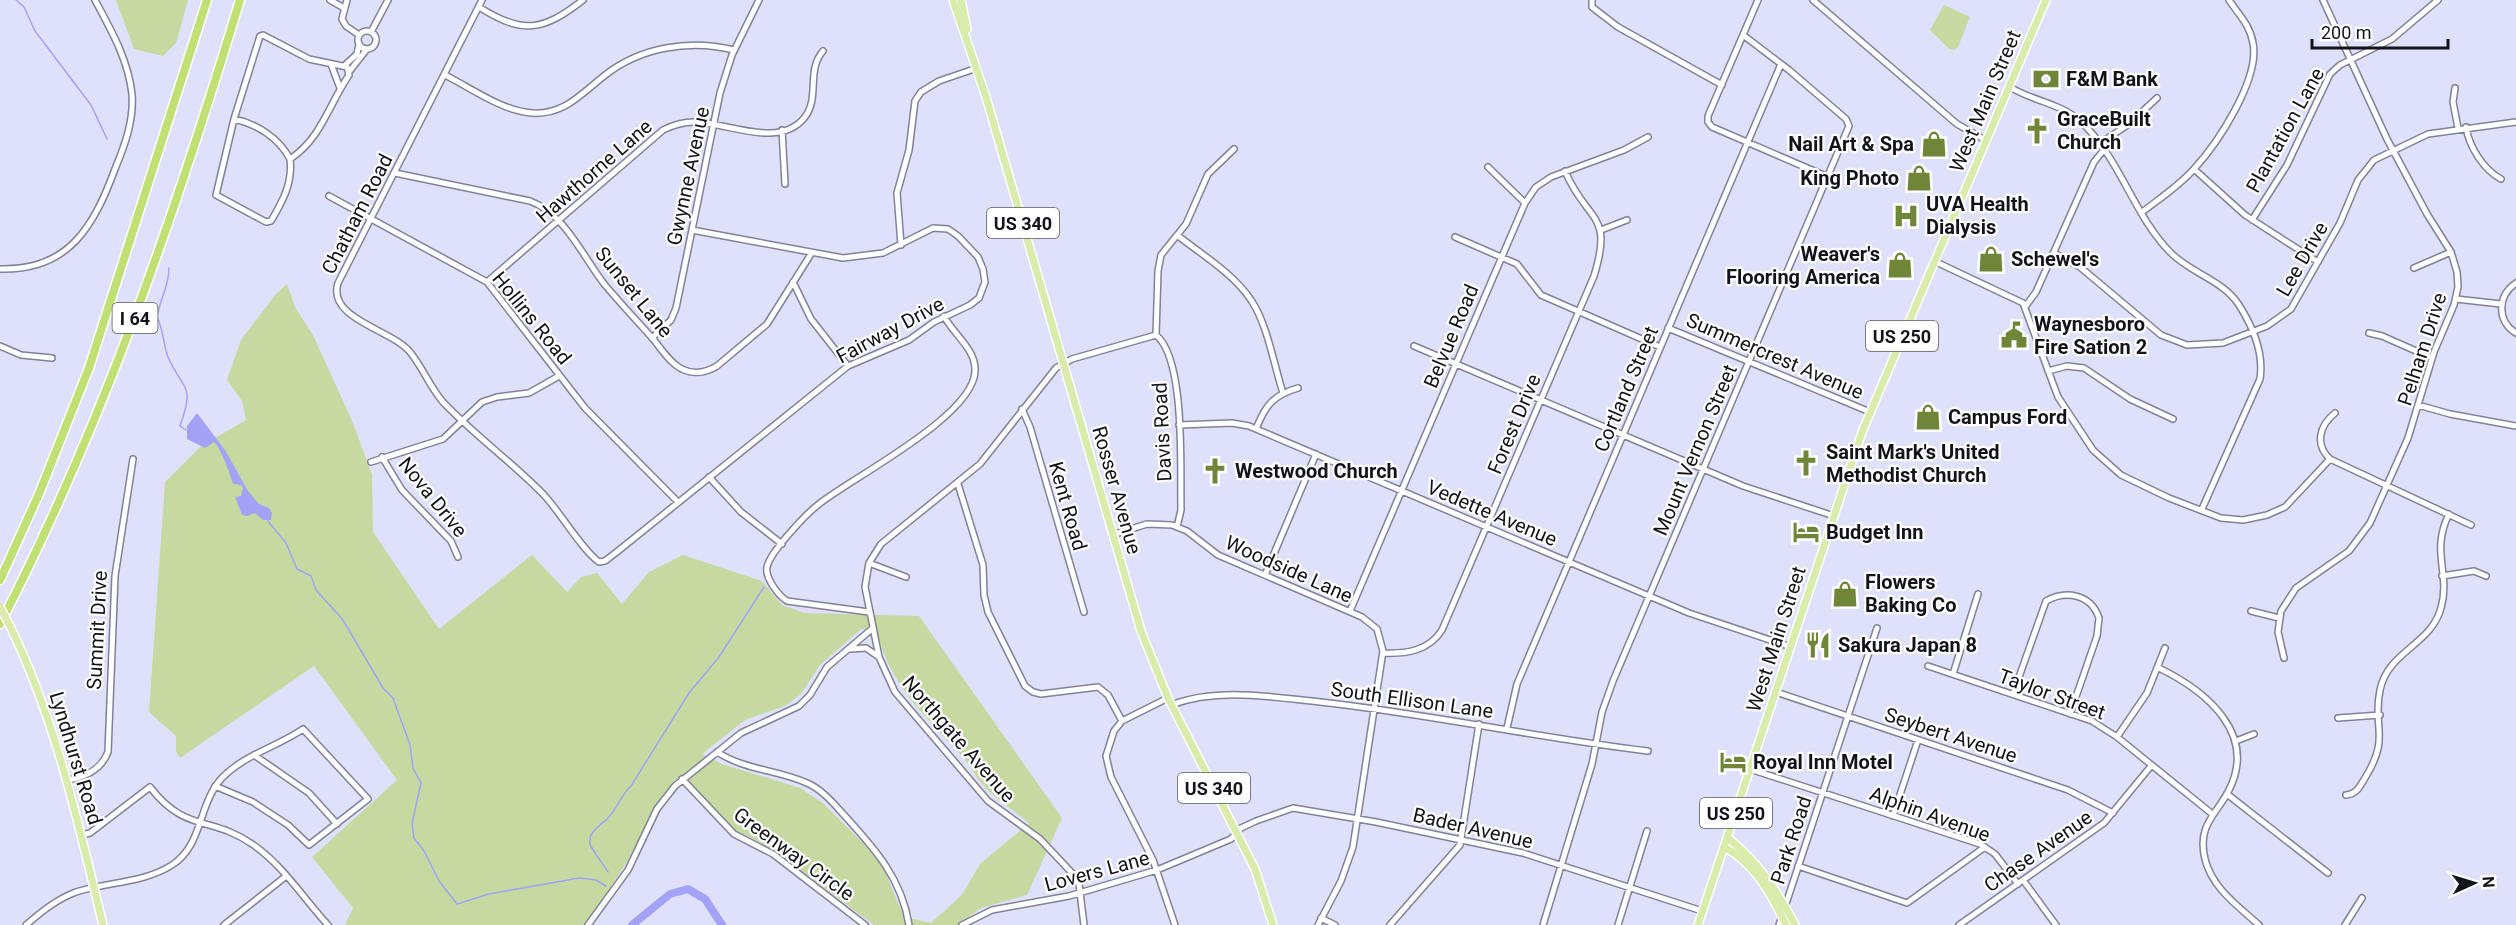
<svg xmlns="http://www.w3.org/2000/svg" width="2516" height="925" font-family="Roboto,sans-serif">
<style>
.green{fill:#c6d9a0;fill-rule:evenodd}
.water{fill:#a3a2f7}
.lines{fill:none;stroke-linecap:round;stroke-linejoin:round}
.stream{stroke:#a3a2f7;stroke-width:1.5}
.river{stroke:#a3a2f7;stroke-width:8}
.minor-casing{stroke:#818298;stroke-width:8}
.major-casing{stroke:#fff;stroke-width:10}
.highway-casing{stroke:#fff;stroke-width:11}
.minor{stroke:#fff;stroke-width:5}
.major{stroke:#d9ecab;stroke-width:7}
.highway{stroke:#c0e073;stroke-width:8}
.major-bridge-casing{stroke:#fff;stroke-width:10;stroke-linecap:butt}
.major-bridge{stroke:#d9ecab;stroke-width:7}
.labels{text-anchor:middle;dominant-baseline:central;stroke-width:4.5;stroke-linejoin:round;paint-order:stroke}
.shield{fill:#fff;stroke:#5a5a5f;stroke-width:1.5}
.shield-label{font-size:18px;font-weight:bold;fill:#13131b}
.poi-label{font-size:20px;font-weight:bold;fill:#13131b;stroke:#fff;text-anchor:start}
.street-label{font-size:20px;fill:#13131b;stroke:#fff}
</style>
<rect width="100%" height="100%" fill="#dfe0f9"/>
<path class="green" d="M116,0h72l-12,43 -13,13 -29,-7z
M1944,5l26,12 -12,30 -4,3 -5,-1 -19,-19z
M287,284l8,23 18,28 40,88 19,52 1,57 66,97 93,-74 35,37 14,-15 16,-4 25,31 27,-32 34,-17 79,26 20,24 23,8 114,3 143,202 -35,77 -46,13 -23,17h-84l-82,-61 -36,-24 -20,-9 -47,-49 -11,-4c-23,21 -31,48 -46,74 -14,26 -31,50 -49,73h-238l8,-17 -41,-51 85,-77 -83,-114 -134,92 -4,-6v-16l-27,-24 16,-230 35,-35 46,-27 -4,-19 -15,-21 14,-40 35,-46zM861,629l16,2c13,55 47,83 84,124 9,10 15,23 25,33 12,13 29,23 43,35l-49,41 -18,31 -31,28 -27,-6 -21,-50 -19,-23 -40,-40 -24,-16 -78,-24 -20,-10 43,-34 40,-14 16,-12 19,-29z"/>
<path class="water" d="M197,413l28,37 23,41 11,13 10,4 3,5 -1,7h-8l-8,-7 -8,3 -5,-1 -7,-18 6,-1 2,-8 -2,-3 -8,-1c-3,-11 -12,-35 -19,-42l-9,6 -18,-9v-13z"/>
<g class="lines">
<path class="stream" d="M16,0l8,7 11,24 56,74 16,34
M169,268c0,18 -9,31 -12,49 7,14 6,27 11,40 16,36 27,26 12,69l6,4
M268,521l18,22 11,26 14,7 5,14 27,30 40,68 10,10 17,47 3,23 8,15 -9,40 2,15 10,13 15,30 18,23 32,-10 90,-16 17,2 10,6
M608,872c-4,-7 -17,-23 -18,-28 -3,-12 13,-20 19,-27 9,-10 12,-22 22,-31l58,-93 30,-36 45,-70"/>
<path class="river" d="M632,925l38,-31 18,-5 17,10 17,26"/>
<g class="minor-casing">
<path id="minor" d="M330,0l14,8
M347,0l-5,19 4,7 13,9
M482,0l-144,283c-11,36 53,46 72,69 13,16 20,35 33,50 31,33 69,60 101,93 16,17 38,55 55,67l6,-1 13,-10 230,-185 61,-26 25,-18 36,-17 9,-7 6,-16 -2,-13 -5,-12 -20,-21 -10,-7 -15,-1 -50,25 -40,5 -151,-28
M1592,0v7l26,20 104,58
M1758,0l-50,116v6l4,5 116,50
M1813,0l144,124 30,17
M479,7c44,28 64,24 104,-7
M358 40a9 9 0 1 1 18 0a9 9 0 1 1-18 0Z
M371,32l17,-32
M331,64l9,24
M344,66l13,-12 2,-10
M349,72l18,-23
M445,75c26,13 57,36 87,38 32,2 49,-19 72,-37 36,-29 86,-37 130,-26
M2010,87c22,14 50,16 70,34 40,36 53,94 91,132 21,21 52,27 68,52 14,22 25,48 21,74l-58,130
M2455,88l-2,14 5,26
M234,119l26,-83 3,-1 46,24 38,8 2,8c-20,29 -28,64 -59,84 3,23 -7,42 -19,62l-5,1 -50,-27 18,-76c23,5 45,19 56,40
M2466,127c3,20 18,43 35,52
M782,130l3,54
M2099,144l30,-20 28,-26
M1488,167l37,36
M2194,169l51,46 73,47
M395,173l135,28c35,13 53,56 75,84 16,19 33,37 49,55 8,10 17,24 28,29 12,6 25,3 35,-3l50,-42 44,-70
M329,196l158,86 98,126 93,94
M2141,213c18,-14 38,-27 53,-44 24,-26 66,-90 59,-126 -3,-18 -14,-28 -24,-43
M2252,220l35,-55 43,-91 10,-9 52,-26 46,-39
M1601,230l26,-10
M1177,235c24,19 57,39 74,65 16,23 23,65 32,93
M1455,237l62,27 24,31 119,52
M901,245l-4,-52 12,-43 6,-49 6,-9 18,-11 38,-13
M2054,253l26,14 81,68 26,10 36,-2 44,-17 24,-17 49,-86 18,-43 16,-20 54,-26 88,-12
M1934,261l89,42 35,94 35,53 28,25 48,23 52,20 22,2 24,-5 18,-8 45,-48
M2414,268l37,-16
M0,269c69,2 94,-43 115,-100 10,-24 19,-49 17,-75 -4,-35 -21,-64 -37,-94
M487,282l176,-152c10,-5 19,-8 31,-8 33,0 85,28 111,-5 15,-20 1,-46 18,-66
M793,282l18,37 37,47
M2516,283c-19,13 -19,38 0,50
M2456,299l45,5
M2025,307l11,-15 58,-130 9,-11
M1668,328l202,84
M2369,333l13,3 50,22
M1156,335l2,-64 3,-16 25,-31 22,-50 26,-25
M1156,335c30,24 24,136 25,175l-4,17
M652,338l19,-18 5,-12 44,-215 12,-38 27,-55
M0,346l21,9 31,3
M1414,346l329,140 91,30
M2048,371l19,-5 17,2 46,31 43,20
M2418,405l32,9 66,12
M1022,409l8,18 54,185
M2335,413c-15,12 -21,31 -5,46l141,66
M1179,425l53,-2 17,3 440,187 102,34
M1256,429c9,-23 17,-34 42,-41
M382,457l20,33 49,51 7,16
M371,462l72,-23 39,-37 15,-5 32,-4 30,-17
M709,477l32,35 41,32
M958,484l25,81 1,30 4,17 37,74 8,6 8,2 57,-7 10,8 14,26
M1112,535l35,-11 25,1 15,6 31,24 144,62 15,12 6,22 -30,196 -12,34 -23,44
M869,563l37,14
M1265,575l51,-121
M2442,576l32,-5 12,5
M1350,611l175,-408 11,-16 15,-10 73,-27 24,-13
M2251,611l28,7
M869,612l-82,-11c-9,-6 -22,-23 -20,-34 3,-15 39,-53 52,-63 34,-27 155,-88 156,-133 1,-22 -22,-37 -31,-55
M850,649l16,-1 13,9
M1383,653c23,1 46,-2 59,-23l152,-354c20,-64 -7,-53 -29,-105
M2284,658l-6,-26 3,-21 15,-23 53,-37 21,-28 38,-85 26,-86 20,-47 4,-18 -1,-15 -6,-20 -24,-38 -40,-75 -64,-139
M1928,666l164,55 25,16 94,76
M2159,668c47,23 100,66 69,124 -13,24 -31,34 -23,67 7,29 33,47 54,66
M1953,674l25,-80
M1776,692l292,98 45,23
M2013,694l33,-93c20,-11 45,-7 53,17l-2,18 -27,78
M1168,698l-46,23 -8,10 -8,25 5,21 42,83 22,65
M1171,705c46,-18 101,-8 149,-3 110,12 218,36 328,49
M2338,718l42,-3
M1507,728l10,-44 264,-620
M2117,737l30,-44 18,-45
M2236,741l18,-7
M717,752c28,18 61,18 90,31 16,7 27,21 38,33 30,33 57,63 64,109
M254,755l55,38 28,31
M1750,769l230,75 15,10 23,30
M682,779l52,55 39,20 92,71
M68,780c18,-3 33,-10 40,-28l7,-176 18,-117
M2227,794l101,79
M2346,795c11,-1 14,-9 19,-17 26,-42 7,-50 15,-88 8,-39 51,-45 61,-82 10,-34 -11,-56 8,-94
M1893,816l25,-76
M82,835l8,-2 60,-46c35,46 62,29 102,57 30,20 52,55 76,81
M1798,866l109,37 78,-56
M2023,880l33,45
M1321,918l14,7
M26,925c15,-13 31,-26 50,-33 31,-10 68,-9 96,-27 31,-20 26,-60 49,-86 22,-24 56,-32 82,-50l65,70 -59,46 -21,-20 -35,-23 -38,-16
M224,925l61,-48
M588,925l40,-55 29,-61 18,-23 66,-53 58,-27 11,-11 17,-28 46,-39
M962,925l30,-15 77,-14 88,-26 74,-31 10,-11 15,-7 37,-13 83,14 147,31 179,58
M1084,925l-5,-41 -6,-10 -33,-35 -52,-38 -93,-109 -16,-35 -14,-70 4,-24 12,-19 99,-80 76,-96 16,-9 84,-24
M1390,925l70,-80 19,-121
M1543,925l49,-161 10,-52 11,-31 236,-555 -3,-7 -57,-49 -46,-35
M1618,925l29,-94
M1779,925l98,-297
M1959,925l145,-102 47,-57
M2345,925l17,-27"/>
</g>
<g class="major-casing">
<path id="major" d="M953,0l33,97 155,534 27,67 87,171 18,56
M961,0l6,29
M10,626c46,95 68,196 93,299
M1727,837c31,25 50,53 68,88
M1724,847c30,15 48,48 62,78
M1698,925l164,-493 184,-432"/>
</g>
<g class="highway-casing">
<path id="highway" d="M0,580l39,-86 50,-126 118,-368
M0,624c103,-199 175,-410 240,-624"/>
</g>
<use href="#minor" class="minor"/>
<use href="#major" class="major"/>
<use href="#highway" class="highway"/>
<g class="major-bridge-casing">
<path id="major-bridge" d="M0,607l10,19"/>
</g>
<use href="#major-bridge" class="major-bridge"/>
</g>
<defs>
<g id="bank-bare" transform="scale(2.07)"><path d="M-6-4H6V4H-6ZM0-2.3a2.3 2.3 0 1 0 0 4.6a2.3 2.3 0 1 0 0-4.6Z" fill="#6f8537" stroke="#fff" stroke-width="2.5" paint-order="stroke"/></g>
<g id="church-bare" transform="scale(2.07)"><path d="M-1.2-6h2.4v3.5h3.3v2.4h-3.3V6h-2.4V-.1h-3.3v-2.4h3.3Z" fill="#6f8537" stroke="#fff" stroke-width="2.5" paint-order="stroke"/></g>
<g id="shop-bare" transform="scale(2.07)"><path d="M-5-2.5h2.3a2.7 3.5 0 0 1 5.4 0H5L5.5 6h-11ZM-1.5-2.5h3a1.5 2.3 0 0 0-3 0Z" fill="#6f8537" stroke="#fff" stroke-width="2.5" paint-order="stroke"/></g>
<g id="hospital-bare" transform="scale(2.07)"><path d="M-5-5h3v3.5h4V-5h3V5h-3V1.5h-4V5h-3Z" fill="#6f8537" stroke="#fff" stroke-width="2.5" paint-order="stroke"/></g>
<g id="civic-bare" transform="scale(2.07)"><path d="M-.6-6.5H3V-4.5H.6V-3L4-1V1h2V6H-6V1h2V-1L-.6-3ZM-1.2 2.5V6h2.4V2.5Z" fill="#6f8537" stroke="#fff" stroke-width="2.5" paint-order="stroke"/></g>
<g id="hotel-bare" transform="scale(2.07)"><path d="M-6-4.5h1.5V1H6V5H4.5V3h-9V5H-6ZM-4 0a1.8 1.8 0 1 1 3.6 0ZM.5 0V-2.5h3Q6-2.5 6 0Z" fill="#6f8537" stroke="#fff" stroke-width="2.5" paint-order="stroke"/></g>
<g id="restaurant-bare" transform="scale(2.07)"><path d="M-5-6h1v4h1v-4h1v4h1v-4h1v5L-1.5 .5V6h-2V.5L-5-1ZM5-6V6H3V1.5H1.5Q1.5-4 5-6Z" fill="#6f8537" stroke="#fff" stroke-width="2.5" paint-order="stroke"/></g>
</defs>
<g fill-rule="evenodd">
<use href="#bank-bare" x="2046" y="79"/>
<use href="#church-bare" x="2037" y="131"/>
<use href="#shop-bare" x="1934" y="144"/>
<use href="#shop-bare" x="1919" y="178"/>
<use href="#hospital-bare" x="1906" y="216"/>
<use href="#shop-bare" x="1991" y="259"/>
<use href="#shop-bare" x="1900" y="265"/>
<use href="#civic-bare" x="2014" y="335"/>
<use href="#shop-bare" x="1928" y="417"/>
<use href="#church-bare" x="1806" y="463"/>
<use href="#church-bare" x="1215" y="471"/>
<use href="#hotel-bare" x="1806" y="532"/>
<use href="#shop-bare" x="1845" y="594"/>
<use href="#restaurant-bare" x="1818" y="645"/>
<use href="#hotel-bare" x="1733" y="762"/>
</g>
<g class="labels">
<g class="shield">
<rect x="987" y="208" width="72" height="30" rx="4.5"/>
<rect x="112.5" y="303" width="45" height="30" rx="4.5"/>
<rect x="1866" y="321" width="72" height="30" rx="4.5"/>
<rect x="1178" y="773" width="72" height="30" rx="4.5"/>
<rect x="1700" y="798" width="72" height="30" rx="4.5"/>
</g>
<g class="shield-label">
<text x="1023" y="223">US 340</text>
<text x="135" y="318">I 64</text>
<text x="1902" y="336">US 250</text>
<text x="1214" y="788">US 340</text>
<text x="1736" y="813">US 250</text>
</g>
<g class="poi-label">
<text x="2066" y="79">F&amp;M Bank</text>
<text x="2057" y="119">GraceBuilt<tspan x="2057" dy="23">Church</tspan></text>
<text x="1914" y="144" text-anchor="end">Nail Art &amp; Spa</text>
<text x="1899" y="178" text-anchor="end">King Photo</text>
<text x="1926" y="204">UVA Health<tspan x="1926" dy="23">Dialysis</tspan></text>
<text x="1880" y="254" text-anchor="end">Weaver's<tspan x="1880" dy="23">Flooring America</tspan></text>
<text x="2011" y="259">Schewel's</text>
<text x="2034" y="324">Waynesboro<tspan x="2034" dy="23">Fire Sation 2</tspan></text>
<text x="1948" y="417">Campus Ford</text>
<text x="1826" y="452">Saint Mark's United<tspan x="1826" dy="23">Methodist Church</tspan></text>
<text x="1235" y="471">Westwood Church</text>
<text x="1826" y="532">Budget Inn</text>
<text x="1865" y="582">Flowers<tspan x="1865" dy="23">Baking Co</tspan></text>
<text x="1838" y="645">Sakura Japan 8</text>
<text x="1753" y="762">Royal Inn Motel</text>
</g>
<g class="street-label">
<text transform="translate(1985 101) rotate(-67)">West Main Street</text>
<text transform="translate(2285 130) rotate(-61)">Plantation Lane</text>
<text transform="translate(594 171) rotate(-41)">Hawthorne Lane</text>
<text transform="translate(688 176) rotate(-78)">Gwynne Avenue</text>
<text transform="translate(357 214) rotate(-63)">Chatham Road</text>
<text transform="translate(2302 259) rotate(-60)">Lee Drive</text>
<text transform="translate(634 292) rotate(51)">Sunset Lane</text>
<text transform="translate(532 318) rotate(51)">Hollins Road</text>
<text transform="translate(890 330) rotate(-28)">Fairway Drive</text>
<text transform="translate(1451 336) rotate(-67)">Belvue Road</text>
<text transform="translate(2422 349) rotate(-72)">Pelham Drive</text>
<text transform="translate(1775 356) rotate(23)">Summercrest Avenue</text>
<text transform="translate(1626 389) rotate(-67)">Cortland Street</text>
<text transform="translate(1514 424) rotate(-67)">Forest Drive</text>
<text transform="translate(1162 432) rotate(-93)">Davis Road</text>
<text transform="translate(1695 450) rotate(-67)">Mount Vernon Street</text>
<text transform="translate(1117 490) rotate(74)">Rosser Avenue</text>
<text transform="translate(433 497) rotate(51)">Nova Drive</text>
<text transform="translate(1068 506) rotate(74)">Kent Road</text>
<text transform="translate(1492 513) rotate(23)">Vedette Avenue</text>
<text transform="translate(1289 569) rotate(24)">Woodside Lane</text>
<text transform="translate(97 630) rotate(-87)">Summit Drive</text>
<text transform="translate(1776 639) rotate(-72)">West Main Street</text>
<text transform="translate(2052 694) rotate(20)">Taylor Street</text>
<text transform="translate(1412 700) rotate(8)">South Ellison Lane</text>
<text transform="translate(1951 735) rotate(18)">Seybert Avenue</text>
<text transform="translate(959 739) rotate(49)">Northgate Avenue</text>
<text transform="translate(76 758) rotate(73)">Lyndhurst Road</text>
<text transform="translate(1930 814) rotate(20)">Alphin Avenue</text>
<text transform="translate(1473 828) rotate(13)">Bader Avenue</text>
<text transform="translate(1791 840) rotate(-72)">Park Road</text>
<text transform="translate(2038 851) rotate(-35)">Chase Avenue</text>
<text transform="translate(794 854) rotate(36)">Greenway Circle</text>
<text transform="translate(1097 871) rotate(-15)">Lovers Lane</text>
</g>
</g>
<g transform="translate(2474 883) rotate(86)" stroke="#ffffff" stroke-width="4.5" paint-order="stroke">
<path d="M0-4.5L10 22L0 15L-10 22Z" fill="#13131b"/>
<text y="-9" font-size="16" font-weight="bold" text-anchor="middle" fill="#13131b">N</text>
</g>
<path d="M2312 39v9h136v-9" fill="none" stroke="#13131b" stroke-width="3"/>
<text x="2321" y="39" font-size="18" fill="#13131b" stroke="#ffffff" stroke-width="4.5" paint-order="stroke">200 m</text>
</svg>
